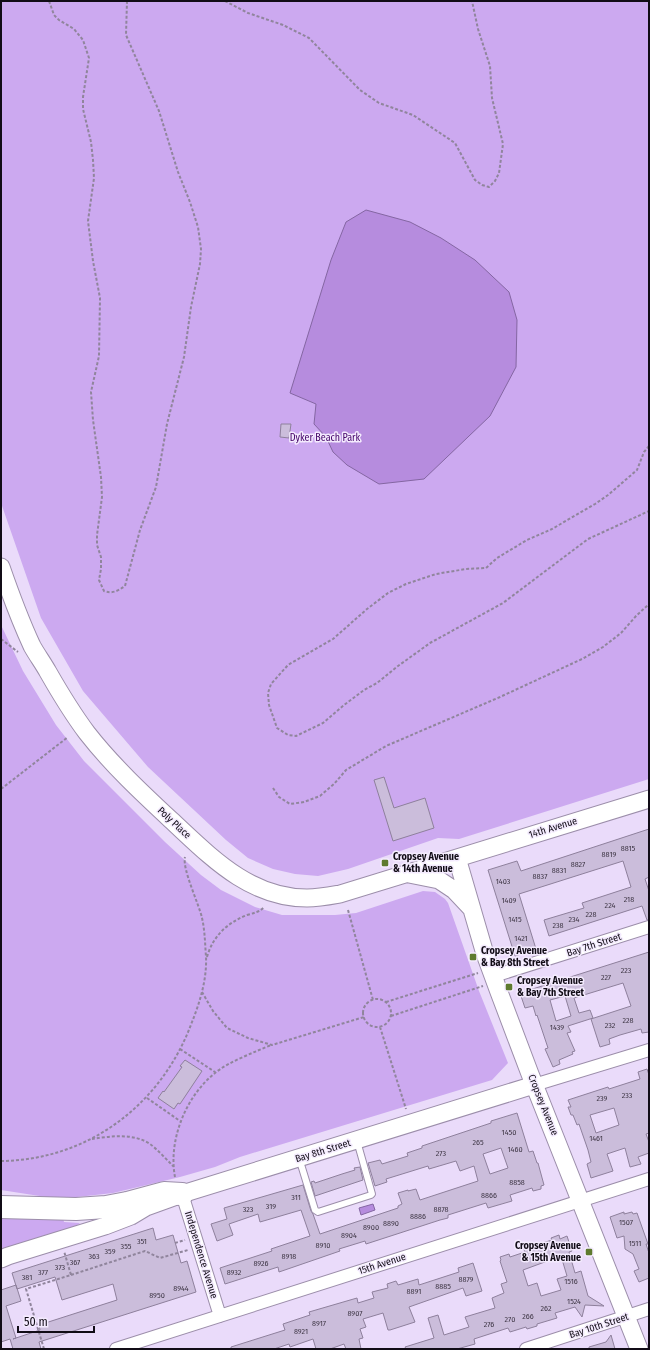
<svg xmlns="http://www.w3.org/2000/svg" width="650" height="1350" font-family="'Fira Sans Condensed',sans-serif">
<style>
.green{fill:#cca9f0}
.water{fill:#b68cde;stroke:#8466a2}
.building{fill:#cbbddb;stroke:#8e809c;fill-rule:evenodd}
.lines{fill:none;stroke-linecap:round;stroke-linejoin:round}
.service-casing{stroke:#9c8eaa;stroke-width:8}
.minor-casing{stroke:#9c8eaa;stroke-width:14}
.secondary-casing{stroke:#9c8eaa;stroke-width:19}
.motorway-casing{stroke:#9c8eaa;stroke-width:24}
.path{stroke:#90859c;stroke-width:2;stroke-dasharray:3 2;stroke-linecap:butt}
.service{stroke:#fff;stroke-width:6}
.minor{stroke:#fff;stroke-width:12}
.secondary{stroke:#fff;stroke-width:17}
.motorway{stroke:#fff;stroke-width:22}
.poi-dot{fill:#5e7a2f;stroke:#f4ebfe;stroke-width:1.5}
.labels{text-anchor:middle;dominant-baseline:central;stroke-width:3;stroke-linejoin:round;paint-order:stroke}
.number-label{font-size:8px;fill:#403847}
.park-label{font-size:10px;fill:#410066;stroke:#f4ebfe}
.street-label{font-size:10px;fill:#110c16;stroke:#f4ebfe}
.poi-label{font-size:10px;font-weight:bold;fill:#110c16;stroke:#f4ebfe;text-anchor:start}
</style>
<rect width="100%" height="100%" fill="#eadbfa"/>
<path class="green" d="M1,1h648v778l-190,60 -21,-1 -90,31 -30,7 -23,-2 -22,-5 -25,-11 -22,-18 -78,-73 -65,-76 -42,-73 -40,-115z
M1,625l22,46 33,54 28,36 81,81 36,33 20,15 34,17 27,8h53l21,-2 67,-22 12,1 10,7 3,4 31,88 29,72 -16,17 -252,77 -25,10 -35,10 -67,16 -54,6 -58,-9z
M1,1198l59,8 4,16 16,1 -4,3 -75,23z"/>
<path class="water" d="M366,210l44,12 31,16 34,22 34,32 8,28 -1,47 -26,49 -66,63 -45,5 -32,-19 -14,-13 -7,-15 -12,-13 2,-20 -26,-11 41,-133 15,-38z
M373,1204l2,6 -14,5 -2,-7z"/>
<path class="building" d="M281,424h10l-2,14 -9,-1z
M384,777l10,31 31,-10 9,30 -41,13 -19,-61z
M649,829v48l-4,2 4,12v29h-2l-5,-14 -93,30 -5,-16 40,-12 -2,-5 49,-16 -8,-26 -104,33 17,55 -21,7 -27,-86 29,-9 4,10z
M649,952v80l-7,1 -1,-4 -21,6 -11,4 1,5 -10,3 -9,-28 40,-13 -8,-23 -49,15 5,15 11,-3 3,8 -25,8 3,6 -4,1 8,18 -3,1 1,2 -14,6 1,4 -7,3 -8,-18 3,-1 -11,-33 -1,1 -3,-10 -8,2 -5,-15zM565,996l6,20 -15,5 -6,-21z
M185,1060l17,11 -22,33 -2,-1 -4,6 -16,-11 5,-7 1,1 18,-25 -2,-1z
M647,1069l2,6v58l-3,1 3,8v11l-11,4 3,7 -11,3 -5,-19 -18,6 6,17 -22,7 -4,-14 4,-2 -3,-12 -9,-26 -2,1 -4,-10h-2l-3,-8h3l-3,-7 40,-13 1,2 31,-10 -2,-7zM614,1108l5,17 -23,8 -6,-18z
M517,1113l12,39 4,-1 4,12h1l6,22 -3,1v3l-8,2 -1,-3 -22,7 2,6 -24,7 -2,-5 -38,12v3l-8,2 -74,24 -1,-3 -26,8 1,2 -61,21 -1,-5 -53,17 -5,-16 52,-17 -1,-2 39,-13 -9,-26 -41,12 -2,-8 -29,10 4,11 -16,6 -6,-17 16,-5 -3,-11 79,-23 8,26 2,3 7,20 78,-26v-2l4,-2 -4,-11 10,-3v1l8,-2 4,11 58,-19 -4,-15 -14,5 -4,-10 -27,8 -1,-3 -42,13 1,3 -12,4 -7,-23 12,-3 2,4 26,-8 -1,-3 15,-5v-2l69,-23v-2zM501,1148l7,20 -18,6 -7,-20z
M360,1167l3,13 -48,16 -4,-14 3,-1 1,2 27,-9 13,-4 -1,-2z
M624,1212v2l8,-2 1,2 4,-1 11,31h-2l3,9v25l-10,4 -5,-11 5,-2 -6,-15 -8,-5 -1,-13 -7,2 -7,-21z
M153,1228l3,12 17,-5 8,28 6,-2 9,31 -157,50 2,7h-28l-3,-10 -9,3v-52l15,-5 5,16 -15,5 10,32 -3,1 27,-9 -1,-5 78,-25 -4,-16 -51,16 -7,-23 -38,12 -5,-16z
M559,1235l1,4 7,-3 5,15 -3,1 6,21 6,-2 7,25 16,10 -19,-1 -3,12 -7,-10 -20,6 2,5 -20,6v2l-10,3 -1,-2 -16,5 -2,-4 -34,11 1,5 -18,5h-51l-1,-2 29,-9 -6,-20 10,-3 6,20 25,-8 -4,-10 30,-9 -3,-10 12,-5 -3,-9 6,-2 -7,-21 1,-1 -1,-3 9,-3 1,3 15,-5 -2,-5 13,-4v2l16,-5 -1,-2zM561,1256l6,20 -10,3 4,11 -20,6 -4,-13 -9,3 -5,-16z
M473,1263l9,28 -16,5 -3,-8 -54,19 6,15 -25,8h-2l-5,-17 -20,6 3,8 -6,2 3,9 -4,1 2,10h-15l-2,-5 -14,5h-14l-3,-10 -23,8 -1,-3 -15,5h-43v-2l54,-17 -2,-6 27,-9 -1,-3 48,-14 1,5 16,-5 -2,-6 16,-4 -1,-4 9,-3 2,4 20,-6 1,6 40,-13 -1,-4z
M611,1335l4,14h-26v-2l17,-5z"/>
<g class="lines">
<g class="service-casing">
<path id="service" d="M299,1158l16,52 3,2 53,-17 1,-1 -15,-53"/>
</g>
<g class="minor-casing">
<path id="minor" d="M494,976l155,-49
M534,1085l115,-35
M182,1194l38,122
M116,1349l533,-170
M526,1349l123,-40"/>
</g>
<g class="secondary-casing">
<path id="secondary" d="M1,567c9,26 19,53 31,79 5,9 11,17 16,26 12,21 24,41 39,61 25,32 55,60 84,87 39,36 78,78 136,78 12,0 22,-2 33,-4l309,-95
M457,858l28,96 14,38 31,82 109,275
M409,874l30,6 15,10 16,17
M1,1259l7,-3 97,-30 26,-10 15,-9 36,-13 352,-109"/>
</g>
<g class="motorway-casing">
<path id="motorway" d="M1,1207l75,2 30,-2 21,-4 37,-10 18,1"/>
</g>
<path class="path" d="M49,1l5,14 5,5 15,9 9,11 6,18 -6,39v12l8,33 2,18 1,18 -6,43 5,40 7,37 -1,58 -8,36 2,28 8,57 1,20 -5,38v10l4,12v12l-2,11 5,11c8,3 14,0 21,-5l15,-56 16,-43 11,-63 17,-67 7,-50 9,-43 1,-15 -3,-22 -8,-25 -12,-30 -19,-61 -33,-76 1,-34
M225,1l23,12 35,12 26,13 51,52 19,13 34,12 42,28 20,37 7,5 7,2 6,-6 4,-8 4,-29 -11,-46 -2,-32 -12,-37 -6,-28
M649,446l-5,6 -7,18 -29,25 -13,9 -43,25 -25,11 -30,18 -11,10 -20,1 -30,5 -30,10 -18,9 -21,16 -34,30 -45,26 -17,19 -3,9 1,12 8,23 11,7 8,1 27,-13 21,-18 20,-15 13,-7 21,-17 32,-23 73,-40 85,-64 61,-28
M1,639l17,13
M273,788l6,9 11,7 14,-2 16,-6 14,-12 12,-14 40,-24 114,-49 82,-38 21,-12 18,-14 15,-17 13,-12
M1,789l67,-52
M348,910l25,90
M207,957c6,-21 20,-34 40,-42 7,-2 13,-3 17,-8
M202,992l11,19 14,17 21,10 24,7 92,-28
M363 1013a14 14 0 1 1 28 0a14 14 0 1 1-28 0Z
M386,1002l92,-29
M391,1016l92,-30
M380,1027l26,82
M180,1049l35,23
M147,1098l33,23
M92,1139c18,-3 42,-6 58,5 8,6 16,15 23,22
M1,1161c88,-1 161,-57 191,-139 8,-20 15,-43 14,-65 -1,-13 -1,-26 -4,-39 -3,-14 -20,-49 -17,-61
M175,1177c-7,-37 11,-81 40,-104 13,-11 40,-21 56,-28
M175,1243l10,-3
M71,1275l74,-24 15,7 28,-8
M44,1349l-18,-60 45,-14 -7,-24"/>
<use href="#service" class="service"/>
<use href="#minor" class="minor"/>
<use href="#secondary" class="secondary"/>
<use href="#motorway" class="motorway"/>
</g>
<g class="poi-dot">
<rect x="381" y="859" width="8" height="8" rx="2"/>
<rect x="469" y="953" width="8" height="8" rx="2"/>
<rect x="505" y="983" width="8" height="8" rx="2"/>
<rect x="585" y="1248" width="8" height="8" rx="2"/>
</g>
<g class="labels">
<g class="number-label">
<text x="628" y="848">8815</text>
<text x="609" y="854">8819</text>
<text x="578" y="864">8827</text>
<text x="559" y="870">8831</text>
<text x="540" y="876">8837</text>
<text x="503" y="881">1403</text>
<text x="629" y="899">218</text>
<text x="509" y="900">1409</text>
<text x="610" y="905">224</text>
<text x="591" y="914">228</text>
<text x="515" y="919">1415</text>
<text x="574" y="919">234</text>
<text x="558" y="925">238</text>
<text x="521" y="938">1421</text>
<text x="626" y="970">223</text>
<text x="606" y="977">227</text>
<text x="628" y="1020">228</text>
<text x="610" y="1025">232</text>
<text x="557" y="1027">1439</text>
<text x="627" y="1095">233</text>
<text x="602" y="1098">239</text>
<text x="509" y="1132">1450</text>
<text x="596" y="1138">1461</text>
<text x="478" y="1142">265</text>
<text x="515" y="1149">1460</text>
<text x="441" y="1153">273</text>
<text x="517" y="1182">8858</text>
<text x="489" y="1195">8866</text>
<text x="296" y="1197">311</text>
<text x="271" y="1206">319</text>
<text x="248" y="1209">323</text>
<text x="441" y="1209">8878</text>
<text x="418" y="1216">8886</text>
<text x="626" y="1222">1507</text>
<text x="391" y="1223">8890</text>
<text x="371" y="1227">8900</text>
<text x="349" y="1235">8904</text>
<text x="142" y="1241">351</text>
<text x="635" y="1243">1511</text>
<text x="323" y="1245">8910</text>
<text x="126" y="1246">355</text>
<text x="110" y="1251">359</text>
<text x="94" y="1256">363</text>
<text x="289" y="1256">8918</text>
<text x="75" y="1262">367</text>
<text x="261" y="1263">8926</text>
<text x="60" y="1267">373</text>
<text x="43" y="1272">377</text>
<text x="234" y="1272">8932</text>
<text x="27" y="1277">381</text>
<text x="466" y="1279">8879</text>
<text x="571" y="1281">1516</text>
<text x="443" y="1286">8885</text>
<text x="181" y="1288">8944</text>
<text x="414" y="1291">8891</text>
<text x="157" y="1295">8950</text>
<text x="574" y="1301">1524</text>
<text x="546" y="1308">262</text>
<text x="355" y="1313">8907</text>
<text x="528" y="1316">266</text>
<text x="510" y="1319">270</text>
<text x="319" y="1323">8917</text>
<text x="489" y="1324">276</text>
<text x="301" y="1331">8921</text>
</g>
<g class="park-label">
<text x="325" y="438">Dyker Beach Park</text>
</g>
<g class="street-label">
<text transform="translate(174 823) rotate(43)">Poly Place</text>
<text transform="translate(553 828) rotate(-17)">14th Avenue</text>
<text transform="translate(594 945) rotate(-18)">Bay 7th Street</text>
<text transform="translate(543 1105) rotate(68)">Cropsey Avenue</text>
<text transform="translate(323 1151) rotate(-17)">Bay 8th Street</text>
<text transform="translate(201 1255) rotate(73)">Independence Avenue</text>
<text transform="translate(382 1264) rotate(-18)">15th Avenue</text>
<text transform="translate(599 1326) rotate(-18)">Bay 10th Street</text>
</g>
<g class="poi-label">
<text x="393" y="857">Cropsey Avenue<tspan x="393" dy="12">&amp; 14th Avenue</tspan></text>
<text x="481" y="951">Cropsey Avenue<tspan x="481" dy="12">&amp; Bay 8th Street</tspan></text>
<text x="517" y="981">Cropsey Avenue<tspan x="517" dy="12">&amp; Bay 7th Street</tspan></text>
<text x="581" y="1246" text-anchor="end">Cropsey Avenue<tspan x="581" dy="12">&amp; 15th Avenue</tspan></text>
</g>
</g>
<rect width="650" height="1350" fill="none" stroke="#110c16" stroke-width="4"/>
<path d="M18 1326v6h76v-6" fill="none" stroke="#110c16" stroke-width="2"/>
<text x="24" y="1326" font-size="12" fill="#110c16" stroke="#f4ebfe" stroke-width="3" paint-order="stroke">50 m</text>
</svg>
